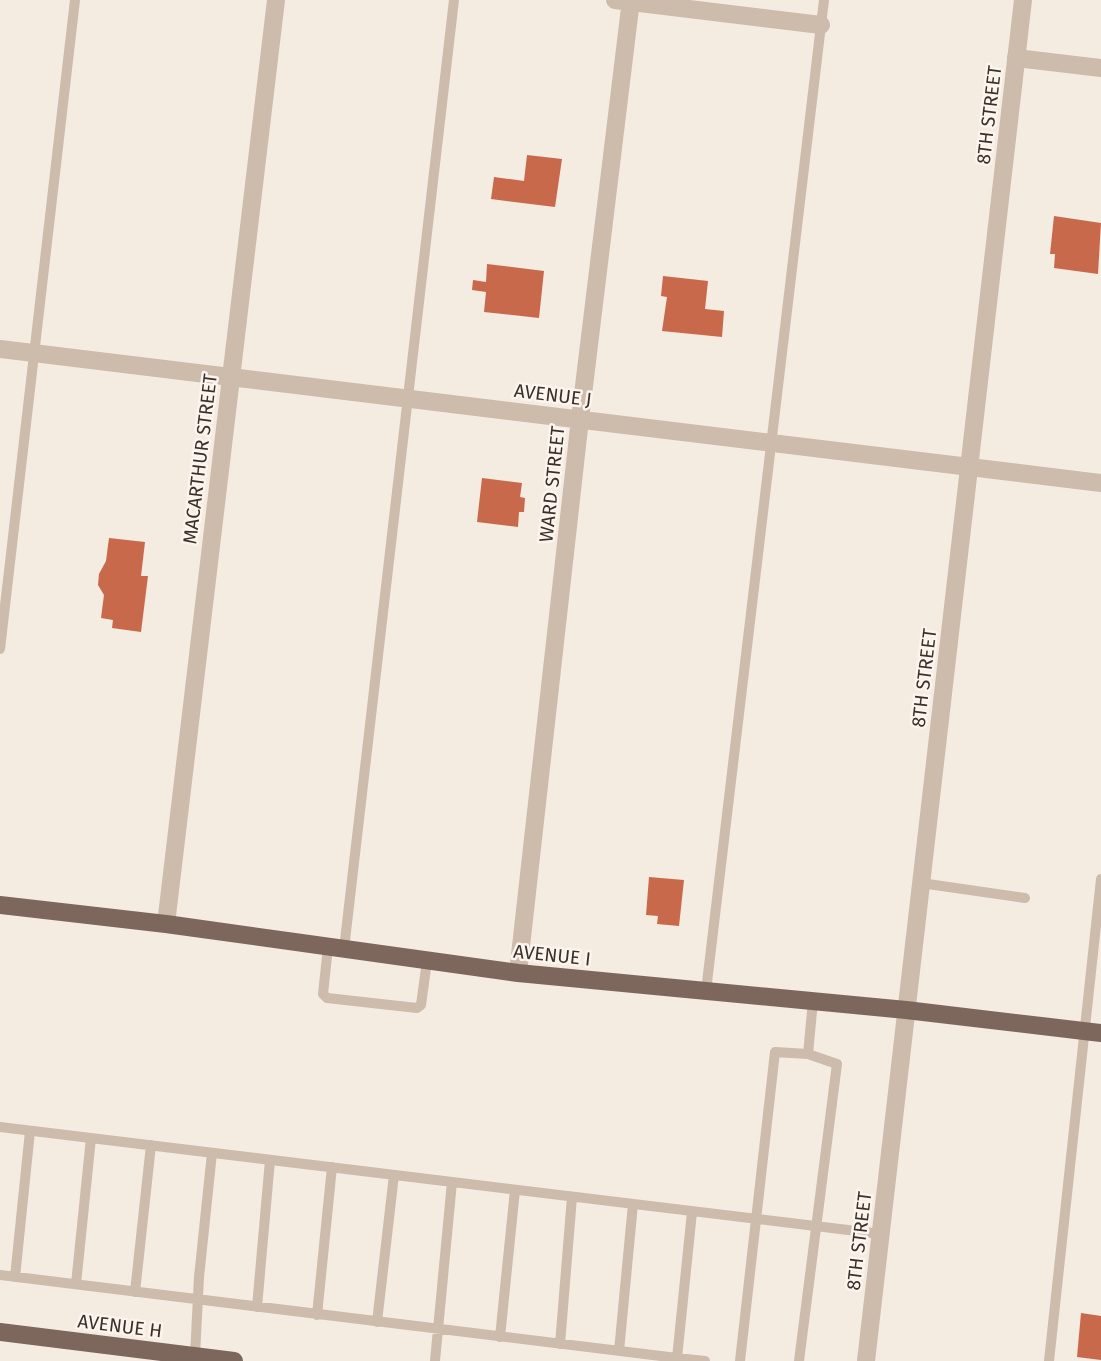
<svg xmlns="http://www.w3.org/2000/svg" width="1101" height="1361" font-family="'Fira Sans',sans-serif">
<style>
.building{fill:#c8694b}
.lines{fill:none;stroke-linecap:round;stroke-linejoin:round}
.service{stroke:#cdbbac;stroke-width:10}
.minor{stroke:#cdbbac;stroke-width:18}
.tertiary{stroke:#cdbbac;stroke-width:18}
.primary{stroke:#7d675c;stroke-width:18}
.labels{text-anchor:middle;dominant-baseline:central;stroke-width:5;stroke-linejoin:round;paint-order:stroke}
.street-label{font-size:19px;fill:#3b302b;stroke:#fbf5ee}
</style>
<rect width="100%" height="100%" fill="#f4ebe1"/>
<path class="building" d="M527,155l35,4 -7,48 -64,-8 3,-22 30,4z
M1054,216l47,7 -3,51 -44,-6 1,-14h-5z
M487,264l57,7 -5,47 -55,-6 2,-20 -14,-2 1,-10 13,2z
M663,276l45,5 -3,28 19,2 -2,26 -60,-6 5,-34 -6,-1z
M482,478l40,5 -2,14 5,1 -1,14h-5l-1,15 -41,-5z
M109,538l36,4 -4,34h7l-7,56 -29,-4 1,-8 -12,-2 3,-23 -6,-10 1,-11 7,-13z
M649,877l35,3 -5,46 -22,-2 1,-8 -12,-1z
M1081,1313l20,3v44l-24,-3z"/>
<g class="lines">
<path class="service" d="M0,649l75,-649
M921,883l104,15
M328,947l-5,47 4,4 90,10 4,-3 6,-44
M344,949l110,-949
M706,991l118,-991
M0,1127l881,107
M0,1275l677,83 15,-146
M15,1277l15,-146
M76,1284l15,-146
M135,1292l16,-147
M257,1307l13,-147
M317,1315l15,-148
M377,1322l17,-147
M500,1337l15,-147
M560,1344l12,-147
M619,1351l14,-147
M195,1356l4,-79 13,-124
M435,1361l17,-179
M677,1361v-3l28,3
M740,1361l35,-309 33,2 5,-53
M799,1361l38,-297 -29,-10
M1049,1361l52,-482"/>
<path class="minor" d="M615,0l206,25
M1016,58l85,10
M0,349l1101,134
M166,924l110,-924
M518,973l62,-554 51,-419"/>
<path class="tertiary" d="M866,1361l157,-1361"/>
<path class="primary" d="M0,905l166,19 352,49 388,37 195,23
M0,1332l234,29"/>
</g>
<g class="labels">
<g class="street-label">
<text transform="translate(989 115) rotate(-83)">8TH STREET</text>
<text transform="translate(553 395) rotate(7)">AVENUE J</text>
<text transform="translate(200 459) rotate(-83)">MACARTHUR STREET</text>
<text transform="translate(552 484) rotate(-84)">WARD STREET</text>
<text transform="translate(924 678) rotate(-83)">8TH STREET</text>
<text transform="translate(552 955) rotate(6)">AVENUE I</text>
<text transform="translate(859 1241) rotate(-83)">8TH STREET</text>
<text transform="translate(120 1326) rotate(7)">AVENUE H</text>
</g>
</g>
</svg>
